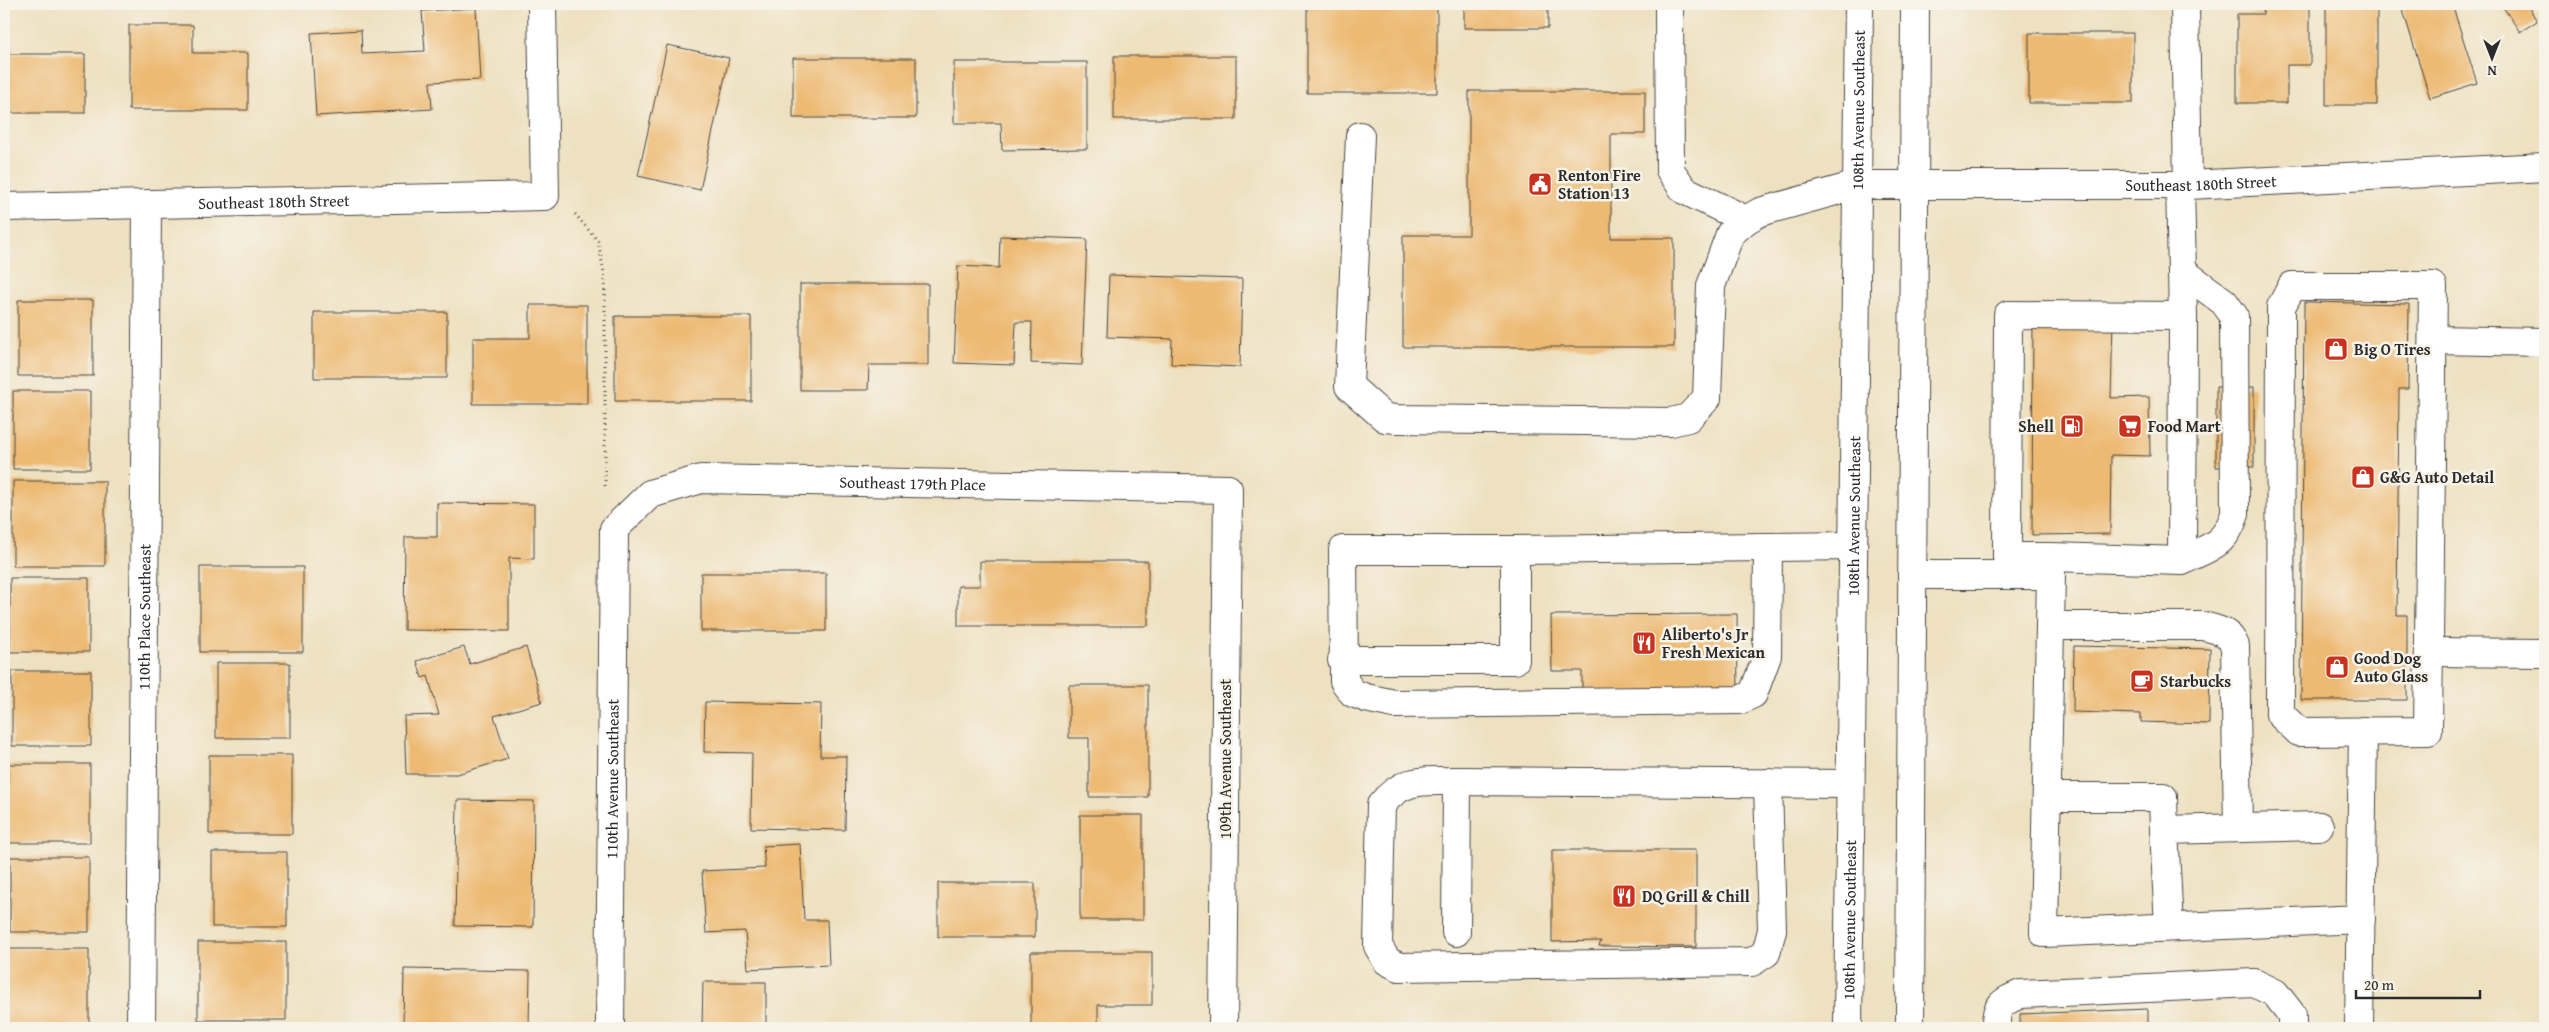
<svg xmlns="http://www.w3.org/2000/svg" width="2549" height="1032" font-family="'Gentium Book Plus',serif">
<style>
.building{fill:#edba73}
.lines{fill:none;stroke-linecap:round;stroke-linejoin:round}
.minor-casing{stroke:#484642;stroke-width:30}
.major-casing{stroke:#484642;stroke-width:30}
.path{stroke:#484642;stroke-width:3;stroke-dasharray:1 4;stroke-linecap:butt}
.minor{stroke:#fff;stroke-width:28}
.major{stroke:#fff;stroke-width:28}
.labels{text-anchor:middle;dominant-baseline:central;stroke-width:5;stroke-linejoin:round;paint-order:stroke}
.street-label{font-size:16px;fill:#2b2b2b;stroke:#f7f3e8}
.poi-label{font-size:16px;font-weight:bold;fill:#2b2b2b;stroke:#f7f3e8;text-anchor:start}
</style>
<rect width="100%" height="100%" fill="#f7f3e8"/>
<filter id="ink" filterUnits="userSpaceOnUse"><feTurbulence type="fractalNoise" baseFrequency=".02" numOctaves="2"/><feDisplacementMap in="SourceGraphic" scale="10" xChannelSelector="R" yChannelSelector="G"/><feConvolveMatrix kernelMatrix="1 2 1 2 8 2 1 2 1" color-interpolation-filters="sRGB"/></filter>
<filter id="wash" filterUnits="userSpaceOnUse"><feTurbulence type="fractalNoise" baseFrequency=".0096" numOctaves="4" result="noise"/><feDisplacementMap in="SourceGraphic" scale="20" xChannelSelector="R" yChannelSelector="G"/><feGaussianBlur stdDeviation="1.12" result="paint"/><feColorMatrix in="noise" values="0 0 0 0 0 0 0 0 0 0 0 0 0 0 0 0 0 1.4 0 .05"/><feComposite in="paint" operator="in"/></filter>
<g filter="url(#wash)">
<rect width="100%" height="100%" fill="#eee1c1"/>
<g id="blocks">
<path class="building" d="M1307,4h130v89h-130z
M1464,4h84v24h-84z
M2263,4h47v61h-23v38h-50v-89h26z
M2326,4h51v101h-51z
M2401,4h51l25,79 -47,15z
M2501,4h31l-4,2 9,15 -17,11z
M476,8l4,72 -50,2 2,27 -116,7 -5,-83 50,-3 1,24 63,-3 -3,-40z
M129,25h64v28h55v57h-119z
M2029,33h104v70h-104z
M667,45l62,13 -29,132 -62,-14z
M4,54h81v59h-81z
M1114,56h122v63h-122z
M793,58h123v60h-123z
M954,62h133v87l-85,1 -1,-27h-47z
M1469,91h176v43h-34v104h63v109h-271v-112h66z
M1000,236l87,3 -5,126 -51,-2 1,-41h-16l-2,43 -60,-2 4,-97 41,2z
M1109,275l133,4 -2,88 -69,-3 1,-25 -65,-2z
M800,284h128v81h-59l-1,25h-68z
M18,300h75v76h-75z
M2304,302l105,2 -1,85h-9l-2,226h10v85h-106z
M530,305h57v99h-114v-66h57z
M314,312h133v66h-133z
M615,316h136v85h-136z
M2033,316l80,4 -2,78 38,-1 1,59 -39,-1 -1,79 -78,1z
M2216,387h38v80h-38z
M13,391h77v78h-77z
M13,481h92v85h-92z
M437,503l97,1v55l-25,-1v73l-105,-1 1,-93h32z
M980,561h168v65h-190v-40h22z
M200,567h103v85h-103z
M701,573h125v58h-125z
M10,578h79v74h-79z
M1737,614l1,77 -156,1v-21h-30l-1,-56z
M2074,646l136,3 -1,75 -68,-2v-8l-68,-2z
M464,647l6,17 56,-17 16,55 -48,14 14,43 -51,15h-51l-2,-58 35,-1 -11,-39 -6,2 -5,-17z
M216,663h74v75h-74z
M12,671h79v75h-79z
M1069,685h79v112h-59v-59h-20z
M705,702l116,2 -1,52h26l-1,74 -94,-2 1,-75 -48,-1z
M209,755h83v79h-83z
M8,764h82v79h-82z
M457,800l77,1 -1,126 -78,-1z
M1080,815h63v105h-63z
M800,844l4,76h23l2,45 -81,4 -3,-38 -39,2 -4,-62 63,-3 -2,-22z
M1552,850h144v97l-97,-1 2,-5 -49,1z
M212,852h75v75h-75z
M10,857h79v75h-79z
M938,883h97v54h-97z
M198,942h88v78h-88z
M4,949h85v78h-85z
M1031,952h121v53h-54v23h-67z
M404,969l126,2 -1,57h-126z
M703,982h63v46h-64z
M2148,1009v19h-128v-14z"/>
</g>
</g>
<g filter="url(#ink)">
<use href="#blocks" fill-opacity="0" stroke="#484642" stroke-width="1"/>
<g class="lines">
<g class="minor-casing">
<g id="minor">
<path d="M1669,4l1,166 14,20 62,30"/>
<path d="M2185,4l3,181"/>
<path id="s1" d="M1360,136l-11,250 36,32 12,1 274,3 17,-4 19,-20 4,-112 19,-52 16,-14 14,-8 97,-27h331l357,-18"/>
<path d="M2180,185l3,131"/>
<path id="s2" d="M4,207l541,-11 -3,-192"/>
<path d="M2182,271l42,31 10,14 1,198c-11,33 -25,32 -53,47"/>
<path d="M2292,286h141l-5,445 -129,1 -19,-18 1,-407z"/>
<path d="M2433,340l112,2"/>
<path d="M1515,550l338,-4"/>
<path d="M1912,575h139l-7,358 317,-14"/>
<path d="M2051,575v-18l131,4 1,-245 -175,-1 -1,242h44"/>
<path d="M2050,626h153c15,4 26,5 32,20l3,182"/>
<path d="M2429,652l116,1"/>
<path d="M1342,660h173v-110h-172l1,131 9,12 13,5 28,6 346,-4 13,-6 14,-38 1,-108"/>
<path d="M1457,781c-34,1 -52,-5 -76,24l-3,141 9,15 12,6 353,-5 14,-9 6,-23 -4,-147"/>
<path d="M2047,797h116l1,33"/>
<path d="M2169,927l-5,-97 155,-4"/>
<path d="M1456,932l1,-151 393,3"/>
<path id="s3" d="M141,1028l6,-823"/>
<path id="s4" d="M610,1028l4,-499 36,-35 51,-15 527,10 -5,539"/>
<path d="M1996,1028c-1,-22 5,-26 25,-34l233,-11 21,10 17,22v13"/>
<path d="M2359,1028l4,-297"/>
</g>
</g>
<g class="major-casing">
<g id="major">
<path id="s5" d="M1848,1028l11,-1024"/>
<path d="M1910,1028l5,-1024"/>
</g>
</g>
<path class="path" d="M575,214l23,27 7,37v208"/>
<use href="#minor" class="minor"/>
<use href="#major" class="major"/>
</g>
</g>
<defs>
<g id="civic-square" transform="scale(1.25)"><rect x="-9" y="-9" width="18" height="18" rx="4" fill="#c8321e" stroke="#f7f3e8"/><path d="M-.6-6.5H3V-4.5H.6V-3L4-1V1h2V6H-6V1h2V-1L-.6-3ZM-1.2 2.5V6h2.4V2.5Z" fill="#fff"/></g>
<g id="shop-square" transform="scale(1.25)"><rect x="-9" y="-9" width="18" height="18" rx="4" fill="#c8321e" stroke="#f7f3e8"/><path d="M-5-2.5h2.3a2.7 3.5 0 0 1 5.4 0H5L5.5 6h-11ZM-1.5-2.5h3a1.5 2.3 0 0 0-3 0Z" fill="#fff"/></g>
<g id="fuel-square" transform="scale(1.25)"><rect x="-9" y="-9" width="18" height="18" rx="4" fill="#c8321e" stroke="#f7f3e8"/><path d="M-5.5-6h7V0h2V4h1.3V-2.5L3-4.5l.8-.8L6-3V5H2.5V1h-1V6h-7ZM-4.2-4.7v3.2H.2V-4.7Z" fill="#fff"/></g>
<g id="supermarket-square" transform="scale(1.25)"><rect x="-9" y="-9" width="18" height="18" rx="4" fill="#c8321e" stroke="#f7f3e8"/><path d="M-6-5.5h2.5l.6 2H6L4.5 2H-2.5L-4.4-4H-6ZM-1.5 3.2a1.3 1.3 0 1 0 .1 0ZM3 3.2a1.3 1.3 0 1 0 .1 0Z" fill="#fff"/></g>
<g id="restaurant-square" transform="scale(1.25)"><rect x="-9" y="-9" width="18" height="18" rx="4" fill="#c8321e" stroke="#f7f3e8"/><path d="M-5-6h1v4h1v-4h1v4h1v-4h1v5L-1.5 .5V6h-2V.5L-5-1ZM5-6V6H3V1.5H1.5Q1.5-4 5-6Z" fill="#fff"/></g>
<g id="cafe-square" transform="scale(1.25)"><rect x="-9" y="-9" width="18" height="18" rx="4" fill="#c8321e" stroke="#f7f3e8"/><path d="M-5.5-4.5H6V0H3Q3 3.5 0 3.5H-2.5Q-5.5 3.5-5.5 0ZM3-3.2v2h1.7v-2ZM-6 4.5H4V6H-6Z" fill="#fff"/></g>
</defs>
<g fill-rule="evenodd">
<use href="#civic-square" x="1540" y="184"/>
<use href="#shop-square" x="2336" y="349"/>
<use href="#fuel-square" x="2072" y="426"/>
<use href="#supermarket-square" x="2130" y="426"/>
<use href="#shop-square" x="2363" y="477"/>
<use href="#restaurant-square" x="1644" y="643"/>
<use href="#shop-square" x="2337" y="667"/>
<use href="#cafe-square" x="2142" y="681"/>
<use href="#restaurant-square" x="1624" y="896"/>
</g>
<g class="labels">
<g class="street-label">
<text stroke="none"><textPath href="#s5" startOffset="918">108th Avenue Southeast</textPath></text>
<text stroke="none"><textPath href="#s1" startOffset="1279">Southeast 180th Street</textPath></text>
<text stroke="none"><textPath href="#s2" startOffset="270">Southeast 180th Street</textPath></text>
<text stroke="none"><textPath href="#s4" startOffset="814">Southeast 179th Place</textPath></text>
<text stroke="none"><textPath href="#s5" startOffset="512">108th Avenue Southeast</textPath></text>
<text stroke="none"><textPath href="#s3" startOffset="411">110th Place Southeast</textPath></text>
<text transform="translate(1225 759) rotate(-90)">109th Avenue Southeast</text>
<text stroke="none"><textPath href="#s4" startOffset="249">110th Avenue Southeast</textPath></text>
<text stroke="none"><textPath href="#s5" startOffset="108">108th Avenue Southeast</textPath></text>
</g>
<g class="poi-label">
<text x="1558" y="175">Renton Fire<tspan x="1558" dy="18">Station 13</tspan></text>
<text x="2354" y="349">Big O Tires</text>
<text x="2054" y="426" text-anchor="end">Shell</text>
<text x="2148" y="426">Food Mart</text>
<text x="2380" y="477">G&amp;G Auto Detail</text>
<text x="1662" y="634">Aliberto's Jr<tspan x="1662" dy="18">Fresh Mexican</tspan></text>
<text x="2354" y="658">Good Dog<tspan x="2354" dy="18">Auto Glass</tspan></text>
<text x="2160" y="681">Starbucks</text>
<text x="1642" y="896">DQ Grill &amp; Chill</text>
</g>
</g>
<rect width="2549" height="1032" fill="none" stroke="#f7f3e8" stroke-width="20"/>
<g transform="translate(2492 58) rotate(180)" stroke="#f7f3e8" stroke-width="4" paint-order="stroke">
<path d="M0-4L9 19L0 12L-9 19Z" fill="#2b2b2b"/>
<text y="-8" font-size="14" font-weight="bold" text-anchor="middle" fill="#2b2b2b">N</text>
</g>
<path d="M2356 990v8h124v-8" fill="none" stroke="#2b2b2b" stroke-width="2.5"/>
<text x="2364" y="990" font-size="15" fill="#2b2b2b" stroke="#f7f3e8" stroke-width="4" paint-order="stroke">20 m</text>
</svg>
